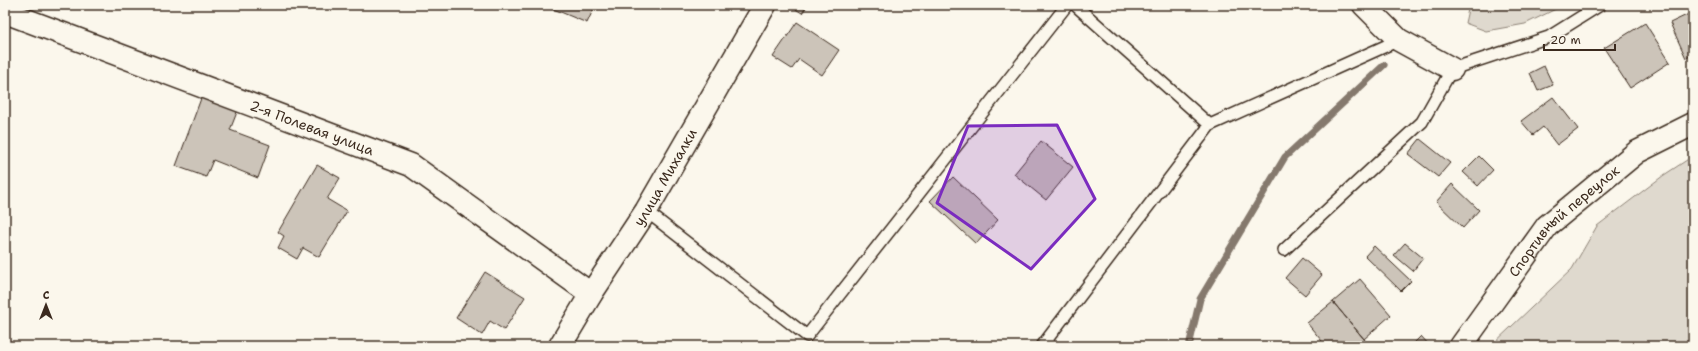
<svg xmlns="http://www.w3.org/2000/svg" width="1698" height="351" font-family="'Shantell Sans',sans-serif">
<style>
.green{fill:#dfd9ce;stroke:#8d8276}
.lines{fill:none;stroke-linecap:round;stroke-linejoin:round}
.stream{stroke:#85796d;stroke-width:7}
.building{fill:#ccc4b9;stroke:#3b2a1e}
.lane-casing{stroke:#3b2a1e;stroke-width:14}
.street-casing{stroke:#3b2a1e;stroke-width:25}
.lane{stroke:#fbf7ec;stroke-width:11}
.street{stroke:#fbf7ec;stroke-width:22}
.marked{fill:#7b2cbf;fill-opacity:0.2;stroke:#7b2cbf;stroke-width:3;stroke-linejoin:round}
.labels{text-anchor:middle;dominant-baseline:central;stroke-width:3.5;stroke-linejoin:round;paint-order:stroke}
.street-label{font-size:14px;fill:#3b2a1e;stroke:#fbf7ec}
</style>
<rect width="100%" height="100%" fill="#fbf7ec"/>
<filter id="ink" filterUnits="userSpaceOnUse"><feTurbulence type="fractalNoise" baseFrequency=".025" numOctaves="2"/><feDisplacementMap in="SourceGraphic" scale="8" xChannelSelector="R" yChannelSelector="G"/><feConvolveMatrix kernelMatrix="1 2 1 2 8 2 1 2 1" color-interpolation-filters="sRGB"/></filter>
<g filter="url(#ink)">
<path class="green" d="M1469,5h95l-39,19 -39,7 -21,-8z
M1693,156v190h-202l81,-77 25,-43 67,-51z"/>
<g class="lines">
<path class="stream" d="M1189,346l11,-47 85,-142 99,-92"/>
</g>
<path class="building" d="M552,5h34l8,3 -7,15 -36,-15z
M789,5h19l-6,8z
M1693,12v43l-7,3 -16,-35z
M797,22l42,28 -17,25 -23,-16 -7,10 -19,-12z
M1645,23l25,39 -40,26 -26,-40z
M1544,66l9,19 -15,6 -8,-18z
M203,93l36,14 -9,23 40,15 -12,33 -45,-18 -7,17 -30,-11z
M1553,97l25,32 -21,16 -14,-18 -10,8 -12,-14z
M1420,139l30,24 -12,14 -30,-23z
M1041,141l32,26 -27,33 -32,-26z
M1479,156l14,14 -15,16 -15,-14z
M317,165l23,13 -13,21 20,12 -28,46 -16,-9 -6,11 -19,-11 6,-12 -6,-4z
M953,177l45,43 -22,24 -46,-43z
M1452,184l27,26 -16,18 -27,-26z
M1405,243l18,15 -10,13 -19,-16z
M1374,246l37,35 -10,10 -36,-35z
M1302,258l20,17 -17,20 -20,-17z
M485,272l40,25 -21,33 -14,-9 -8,14 -26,-17z
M1360,279l31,36 -27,24 -31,-37z
M1333,302l31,37 5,7h-43l-19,-23z
M1421,336l9,10h-19z"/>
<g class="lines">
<g class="lane-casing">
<path id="lane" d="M1075,5l135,120
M646,211l161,125 260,-331
M1284,250l138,-128 30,-53 97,-32 51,-32
M1042,346l168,-221 189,-85"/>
</g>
<g class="street-casing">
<g id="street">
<path d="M1364,5l35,35 53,29"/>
<path id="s1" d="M5,12l406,153 180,129"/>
<path id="s2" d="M560,346l31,-52 55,-83 119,-206"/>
<path id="s3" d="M1461,346l86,-120 90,-74 56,-28"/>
</g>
</g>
<use href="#lane" class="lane"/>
<use href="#street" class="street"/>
</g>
</g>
<path class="marked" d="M1057,125l38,74 -64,70 -94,-66 31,-77z"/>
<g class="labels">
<g class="street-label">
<text stroke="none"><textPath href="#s1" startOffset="328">2-я Полевая улица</textPath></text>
<text stroke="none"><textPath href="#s2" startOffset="199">улица Михалки</textPath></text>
<text stroke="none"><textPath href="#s3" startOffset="163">Спортивный переулок</textPath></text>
</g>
</g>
<rect width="1698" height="351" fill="none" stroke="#fbf7ec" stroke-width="20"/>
<rect x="10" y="10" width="1678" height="331" fill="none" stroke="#3b2a1e" stroke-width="1.5" filter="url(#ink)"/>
<g transform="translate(46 305)" stroke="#fbf7ec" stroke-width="3" paint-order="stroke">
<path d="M0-3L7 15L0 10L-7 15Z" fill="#3b2a1e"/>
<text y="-6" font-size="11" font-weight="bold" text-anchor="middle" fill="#3b2a1e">С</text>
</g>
<path d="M1544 44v6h71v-6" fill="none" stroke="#3b2a1e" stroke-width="2"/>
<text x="1550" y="44" font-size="12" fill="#3b2a1e" stroke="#fbf7ec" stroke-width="3" paint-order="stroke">20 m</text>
</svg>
